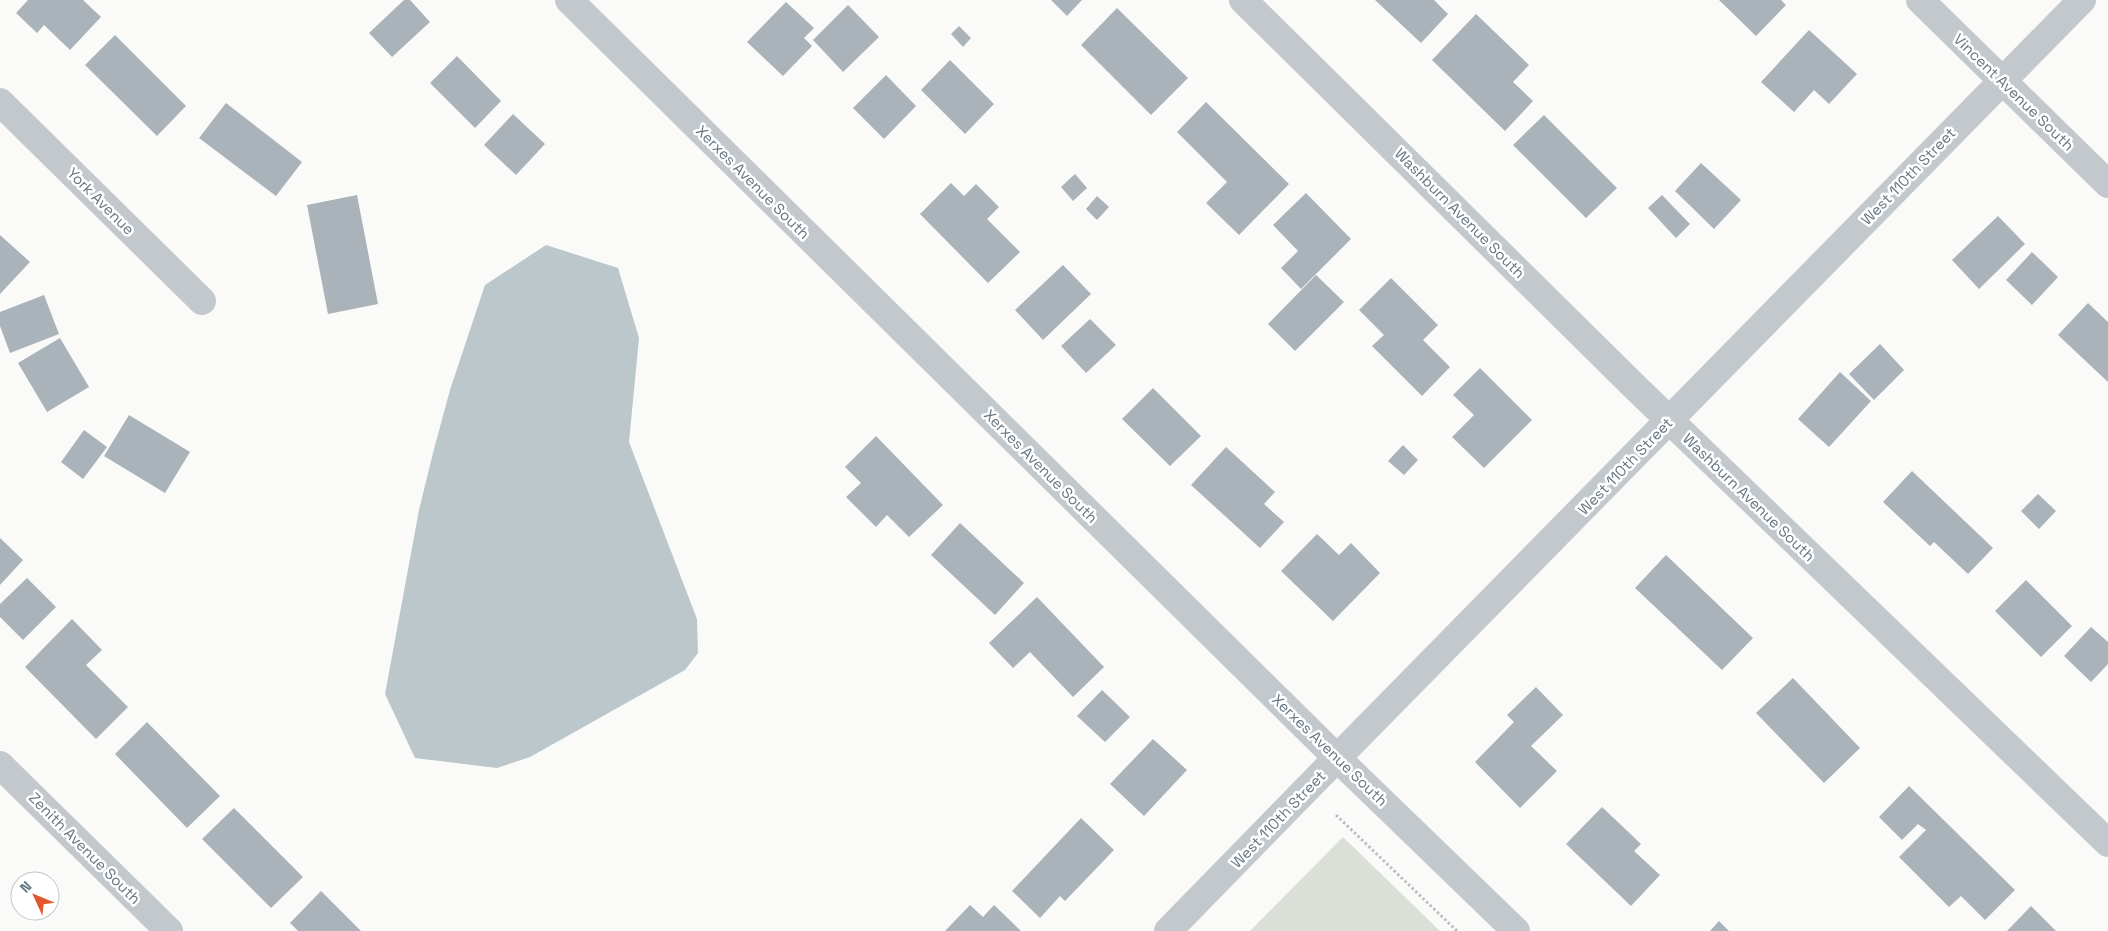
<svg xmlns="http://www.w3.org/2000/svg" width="2108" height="931" font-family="'Space Grotesk',sans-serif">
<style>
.green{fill:#dadfd7}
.water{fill:#bbc7cb}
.building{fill:#aab3b9}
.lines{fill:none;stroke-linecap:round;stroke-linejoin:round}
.path{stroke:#bbbfc2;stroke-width:3;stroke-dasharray:2.5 2.5;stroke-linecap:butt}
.minor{stroke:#c3c8cc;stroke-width:28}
.tertiary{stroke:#c3c8cc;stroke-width:28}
.labels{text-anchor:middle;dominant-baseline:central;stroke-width:5;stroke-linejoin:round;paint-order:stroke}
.street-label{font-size:15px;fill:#657683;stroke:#fff}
</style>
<rect width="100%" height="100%" fill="#fafaf8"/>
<path class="green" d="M1343,837l97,94h-190z"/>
<path class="water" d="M546,245l72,23 21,70 -10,104 68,177 1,34 -13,17 -155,87 -33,11 -82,-10 -30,-64 34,-184 15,-61 16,-59 35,-105z"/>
<path class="building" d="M28,0h55l18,17 -31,33 -26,-25 -7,8 -21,-20z
M404,0h6l20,22 -38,35 -23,-24z
M1051,0h31l-15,16z
M1375,0h59l14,14 -27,29z
M1719,0h62l5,5 -30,31z
M786,2l28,26 -10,10 8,8 -29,30 -36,-34z
M848,5l31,32 -36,35 -30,-32z
M1117,8l71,70 -37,37 -70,-70z
M1476,14l53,51 -16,17 20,19 -28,30 -73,-71z
M959,26l12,12 -8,9 -12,-13z
M1809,30l48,44 -28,30 -15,-14 -20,22 -33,-30z
M115,35l71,71 -29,30 -72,-71z
M457,56l44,45 -26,27 -45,-45z
M950,60l44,44 -29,30 -44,-44z
M886,75l30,31 -32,33 -31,-31z
M1206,102l83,82 -50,51 -33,-32 21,-21 -50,-50z
M226,103l76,59 -26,34 -77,-58z
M513,114l32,30 -29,31 -32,-30z
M1544,115l73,73 -31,30 -73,-73z
M1701,163l40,37 -27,29 -39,-38z
M1075,174l12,14 -14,13 -12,-14z
M951,183l13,13 12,-12 23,23 -12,12 33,33 -32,31 -68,-69z
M1306,193l45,46 -50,50 -20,-21 17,-17 -25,-26z
M357,195l21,109 -50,10 -21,-109z
M1662,195l28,29 -14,14 -28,-30z
M1097,196l12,11 -12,13 -11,-11z
M1998,216l27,28 -46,45 -27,-29z
M0,235l30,27 -30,32z
M2032,252l26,25 -26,28 -26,-25z
M1063,265l28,29 -48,46 -28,-30z
M1316,275l28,27 -49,49 -27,-27z
M1391,278l47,47 -15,15 27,27 -28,29 -50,-50 12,-11 -25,-25z
M44,295l15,39 -49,19 -10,-27v-14z
M2088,303l20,19v60l-50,-47z
M1090,319l26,26 -30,28 -25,-27z
M60,338l29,49 -42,25 -29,-49z
M1880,344l24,26 -30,30 -25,-26z
M1480,368l52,52 -48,48 -32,-31 22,-22 -21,-20z
M1840,372l31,29 -42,46 -31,-28z
M1153,388l48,48 -31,30 -48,-47z
M129,415l61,37 -25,41 -61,-37z
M84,430l23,17 -24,32 -22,-17z
M876,436l67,69 -34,32 -22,-22 -11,12 -30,-30 15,-14 -16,-16z
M1403,445l15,15 -14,15 -16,-14z
M1226,447l49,45 -11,12 20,18 -24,26 -69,-63z
M1912,471l81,77 -25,26 -34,-32 -4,4 -47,-44z
M2038,494l18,17 -17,18 -18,-18z
M960,523l64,60 -29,32 -64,-60z
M1317,534l22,21 12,-12 29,30 -47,48 -52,-50z
M0,538l23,22 -23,25z
M1666,555l87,83 -31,32 -87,-82z
M27,578l29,29 -33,33 -23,-23v-13z
M2026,580l46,46 -31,31 -46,-46z
M1037,597l67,70 -31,30 -43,-45 -17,16 -24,-25z
M72,619l30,31 -16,15 42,42 -32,32 -71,-72z
M2091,627l17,15v22l-17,18 -27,-26z
M1793,678l67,70 -36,35 -68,-70z
M1536,687l27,28 -32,31 26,25 -37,37 -45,-46 39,-40 -7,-7z
M1102,690l28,27 -25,25 -28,-26z
M147,722l73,74 -33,32 -72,-74z
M1153,739l34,31 -43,46 -34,-32z
M1909,786l106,104 -30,30 -24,-24 -12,11 -50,-50 27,-27 -8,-6 -16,16 -23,-23z
M1602,807l39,37 -7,7 26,24 -29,31 -65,-62z
M234,808l69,69 -32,31 -69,-69z
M1081,818l33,32 -49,51 -5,-5 -20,22 -28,-27z
M321,891l40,40h-63l-8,-8z
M970,905l13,12 11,-12 27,26h-76z
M2031,906l25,25h-49z
M1719,921l10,10h-19z"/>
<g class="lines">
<path class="path" d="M1336,815l121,116"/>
<path class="minor" d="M1243,0l393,388 472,455
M1920,0l188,184
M0,102l202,199
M0,765l169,166
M1516,931l-179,-173 745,-758"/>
<path class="tertiary" d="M569,0l768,758 -169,173"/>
</g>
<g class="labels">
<g class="street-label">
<text transform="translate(2014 92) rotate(44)">Vincent Avenue South</text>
<text transform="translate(1908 176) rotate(-46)">West 110th Street</text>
<text transform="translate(753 182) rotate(45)">Xerxes Avenue South</text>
<text transform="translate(101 201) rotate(45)">York Avenue</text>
<text transform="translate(1460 213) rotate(45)">Washburn Avenue South</text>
<text transform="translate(1041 466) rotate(45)">Xerxes Avenue South</text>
<text transform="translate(1625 466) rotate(-46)">West 110th Street</text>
<text transform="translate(1749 497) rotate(44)">Washburn Avenue South</text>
<text transform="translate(1330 750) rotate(44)">Xerxes Avenue South</text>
<text transform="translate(1278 819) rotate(-46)">West 110th Street</text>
<text transform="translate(85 848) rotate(45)">Zenith Avenue South</text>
</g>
</g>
<g transform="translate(35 896) rotate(314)"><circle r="24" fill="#ffffff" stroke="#c1c8cd"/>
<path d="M0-4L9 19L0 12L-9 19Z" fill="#e4572e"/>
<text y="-8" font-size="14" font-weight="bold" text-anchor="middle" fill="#657683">N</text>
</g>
</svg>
